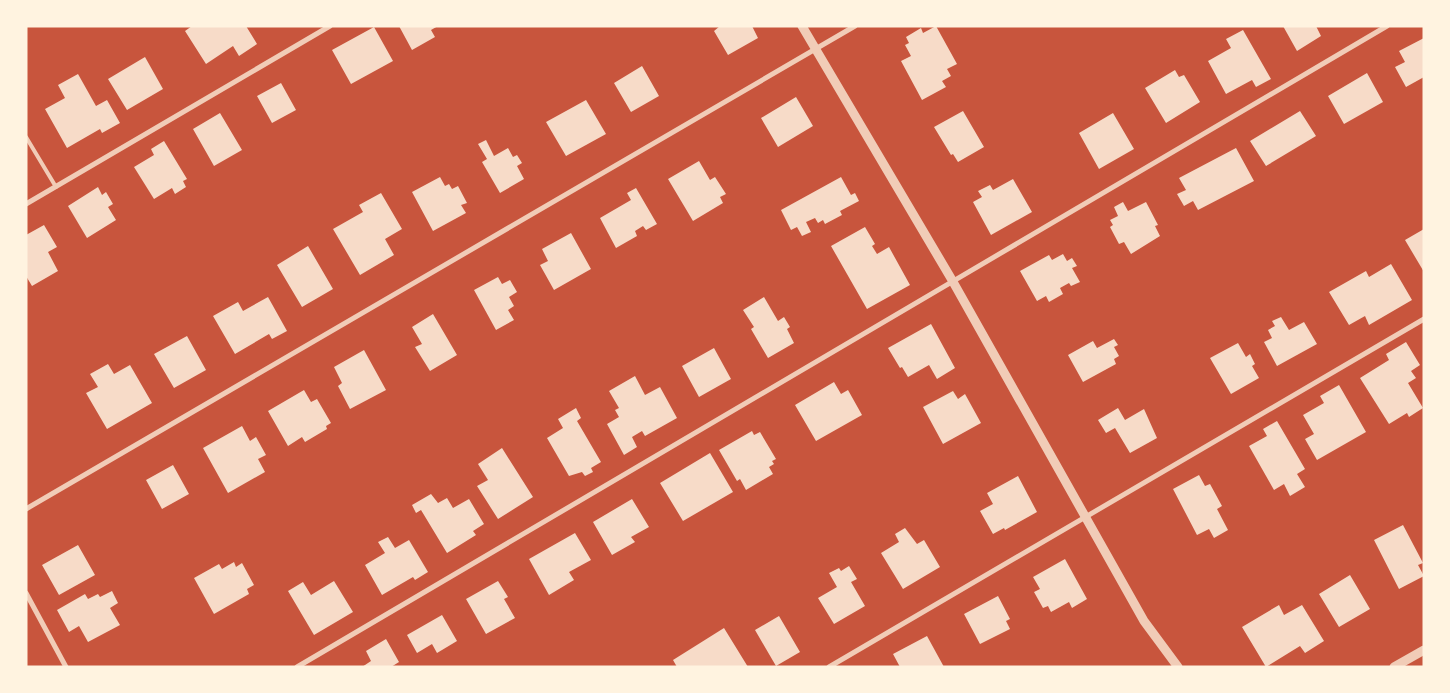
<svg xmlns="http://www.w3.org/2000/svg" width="1450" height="693" font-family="Raleway,sans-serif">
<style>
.building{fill:#f7dbc8}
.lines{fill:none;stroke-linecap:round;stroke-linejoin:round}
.service{stroke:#f1ccb7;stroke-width:4}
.minor{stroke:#f1ccb7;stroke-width:5}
.tertiary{stroke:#f1ccb7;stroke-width:9}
</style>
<rect width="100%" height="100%" fill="#c8553d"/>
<path class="building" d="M192,26h54l11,18 -18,12 -6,-10 -27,18 -21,-33z
M399,26h39l-7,4 4,7 -23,13z
M720,26h32l6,12 -30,17 -14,-24z
M936,26l21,38 -10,5 4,7 -9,5 4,6 -24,13 -21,-39 10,-5 -6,-11 4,-2 -3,-6 15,-9 2,5z
M1283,26h33l5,10 -24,15z
M374,27l19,34 -42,23 -19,-34z
M1243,30l28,49 -15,8 -4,-7 -26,14 -18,-33 23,-13 -5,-9z
M1424,38v39l-18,10 -11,-20 10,-5 -6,-11z
M145,57l18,32 -36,21 -19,-31z
M642,66l17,30 -28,16 -17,-29z
M1175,70l4,7 5,-2 16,27 -34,21 -21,-35z
M1367,73l16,29 -39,22 -16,-28z
M78,74l18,32 11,-6 13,23 -18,10 -2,-4 -33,19 -22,-39 20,-11 -7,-13z
M281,83l15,27 -24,13 -15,-27z
M796,97l17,29 -35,21 -17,-29z
M586,100l20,34 -40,22 -20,-34z
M963,111l21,36 -26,15 -5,-8 -2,1 -17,-28z
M1300,111l16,25 -50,30 -16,-25z
M220,113l22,37 -28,16 -21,-37z
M1113,113l21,36 -35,20 -20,-36z
M486,140l8,16 14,-8 5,9 4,-2 5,8 -5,3 7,13 -24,14 -18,-31 5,-3 -9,-15z
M164,141l23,38 -4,2 3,6 -11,7 -3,-6 -18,11 -20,-32 20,-12 -3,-6z
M1236,148l18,33 -56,29 -5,-9 -9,5 -7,-12 9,-4 -7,-12z
M699,161l11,19 5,-3 11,17 -6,3 3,6 -30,18 -25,-42z
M440,177l5,9 4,-2 3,5 6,-3 9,17 -6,2 5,8 -33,18 -21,-39z
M841,177l10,18 4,-2 4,8 -19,10 2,4 -17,9 -2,-4 -5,3 -3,-5 -9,4 5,10 -9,4 -5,-9 -6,3 -10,-20z
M1013,179l19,33 -41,23 -18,-33 9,-5 -4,-6 12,-6 3,5z
M98,187l4,8 4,-3 7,12 -5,3 8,13 -29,18 -19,-32z
M636,188l21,36 -11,6 -3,-4 -8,5 2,5 -21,12 -16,-30 31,-18 -4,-7z
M381,193l21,36 -17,10 9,16 -34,20 -27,-46 30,-17 -4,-7z
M1123,202l5,9 18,-9 12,23 -3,1 5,10 -29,18 -7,-12 -5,2 -9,-17 3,-2 -3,-5 8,-4 -4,-9z
M44,225l13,22 -9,5 10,19 -26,15 -6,-10v-41z
M865,227l10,17 -3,2 5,8 12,-7 21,38 -43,24 -36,-63z
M1424,229v43l-19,-32z
M571,233l20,36 -37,21 -14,-25 8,-4 -6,-12z
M308,246l25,43 -31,18 -25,-42z
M1063,254l4,7 5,-3 5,8 -5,2 8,14 -9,4 -2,-3 -9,5 3,6 -14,8 -3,-6 -9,5 -17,-30 29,-16 3,5z
M1391,264l21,36 -43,25 -4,-9 -16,9 -20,-33 37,-21 3,6z
M498,277l4,7 8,-4 7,12 -8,5 5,9 -6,4 6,10 -18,10 -22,-40z
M268,297l19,34 -15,8 -3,-5 -34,20 -22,-38 25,-14 5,9z
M764,297l14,24 6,-4 6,10 -3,2 7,14 -26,15 -17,-29 3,-2 -11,-17z
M433,314l24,41 -27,16 -15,-24 7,-3 -10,-17z
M1281,317l8,13 15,-8 13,22 -40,22 -13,-24 8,-4 -4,-8 7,-4 -3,-5z
M931,324l24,44 -18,11 -8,-14 -21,12 -6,-10 -2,1 -12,-20z
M187,336l19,34 -32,18 -20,-34z
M1114,339l4,6 -4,2 5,9 -5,3 2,5 -33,18 -15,-27 25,-14 4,7z
M1406,342l14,23 -9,6 5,7 -8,5 15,25 -14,9 -2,-4 -18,11 -29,-46 29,-18 -3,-6z
M1238,343l8,14 4,-3 5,10 -3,2 7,12 -28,16 -21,-36z
M714,348l17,31 -32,18 -17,-31z
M364,350l22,40 -36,19 -12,-23 4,-3 -8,-16z
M108,364l6,10 16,-9 22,38 -45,26 -21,-36 12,-6 -8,-13z
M635,376l10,19 15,-8 17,31 -32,18 -3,-5 -10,6 5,10 -13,8 -17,-31 12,-7 -4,-7 4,-2 -10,-17z
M834,382l7,12 7,-4 14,25 -46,26 -21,-36z
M1339,385l27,47 -49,28 -12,-21 9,-5 -11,-19 21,-12 -4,-7z
M304,390l7,12 6,-3 14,24 -5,3 1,3 -22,13 -3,-5 -14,9 -20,-35z
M953,391l5,8 7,-5 16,29 -38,21 -20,-37z
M576,408l5,10 -4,3 24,41 -10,6 2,4 -8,4 -3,-4 -13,4 -22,-38 16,-10 -5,-9z
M1118,408l7,12 19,-11 13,29 -27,15 -15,-25 -9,5 -8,-13z
M1277,421l28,48 -8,5 8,13 -15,9 -6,-12 -10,6 -25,-44 18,-10 -4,-7z
M242,426l8,15 6,-4 10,18 -8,4 7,13 -37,21 -25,-45z
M752,431l2,4 6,-3 16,27 -4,2 2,3 -5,3 4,7 -27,16 -6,-11 -3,2 -18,-31z
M502,448l31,49 -35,22 -21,-33 11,-6 -10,-16z
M710,453l23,39 -50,29 -23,-38z
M173,465l16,29 -27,15 -16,-29z
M1199,475l6,11 5,-2 12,22 -5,3 11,21 -14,8 -5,-9 -12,6 -24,-46z
M1018,476l19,36 -32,18 -1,-2 -11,6 -13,-23 13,-7 -6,-11z
M431,494l7,9 9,-5 6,10 16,-9 15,25 -11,7 3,4 -29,18 -26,-43 -5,3 -4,-8z
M632,499l17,28 -18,10 4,5 -23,13 -19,-33z
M1403,525l20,38 -5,2 6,11 -25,13 -25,-49z
M905,528l12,16 7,-4 16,27 -37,22 -22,-36 18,-11 -4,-8z
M575,533l16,27 -22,12 5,8 -25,15 -20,-36z
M388,537l7,11 14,-8 19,32 -13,8 -2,-3 -31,18 -17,-30 20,-12 -7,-11z
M78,545l17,30 -36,20 -17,-30z
M1065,559l22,40 -15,9 -3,-6 -18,10 -3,-6 -5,2 -9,-16 6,-3 -7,-12z
M234,562l2,5 6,-4 12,22 -7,4 2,5 -35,20 -20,-36 25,-14 3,5z
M849,566l8,13 -6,3 14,24 -31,18 -16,-26 19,-11 -8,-14 10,-5 2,3z
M1350,575l20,34 -31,18 -20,-33z
M334,581l19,31 -39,23 -26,-44 15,-9 8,13z
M498,581l10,16 -4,2 11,19 -29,16 -20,-35z
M112,591l6,12 -8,5 10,17 -32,17 -9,-16 -10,6 -12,-22 28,-16 3,5 10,-5 2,3z
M998,596l12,23 -4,2 4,8 -30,15 -16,-30z
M1279,605l5,10 18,-10 22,36 -19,12 -5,-7 -34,21 -24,-40z
M442,615l15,26 -20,12 -5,-9 -15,9 -10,-18z
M779,616l21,36 -24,14 -21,-36z
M724,628l24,39h-71l-4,-7z
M927,636l17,31h-44l-7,-13z
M386,639l13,23 -8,5h-29l9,-6 -5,-10z"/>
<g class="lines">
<path class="service" d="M26,137l30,50"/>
<path class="minor" d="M26,204l304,-178
M26,509l829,-483
M26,593l40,74
M297,667l1090,-641
M829,667l595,-348"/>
<path class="tertiary" d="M802,26l150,254 192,341 34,46
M1394,667l30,-17"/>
</g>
<rect width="1450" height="693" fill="none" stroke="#fff3e0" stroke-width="55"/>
</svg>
